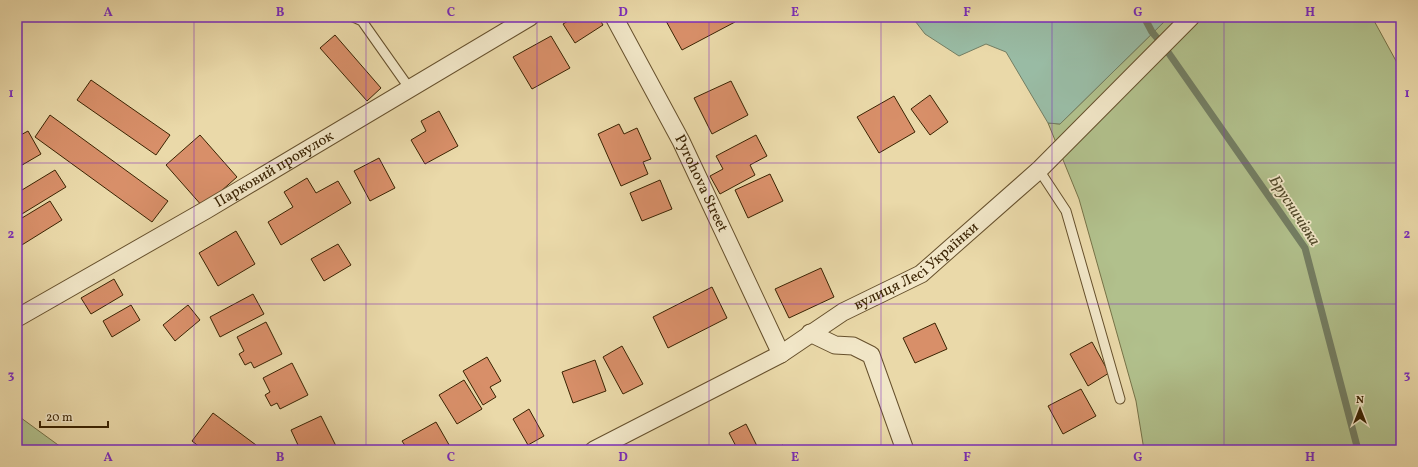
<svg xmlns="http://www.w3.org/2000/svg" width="1418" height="467" font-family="Vollkorn,serif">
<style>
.green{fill:#b1c08c;stroke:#767247}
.water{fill:#99bba4;stroke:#737e63}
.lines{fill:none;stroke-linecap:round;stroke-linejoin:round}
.stream{stroke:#737e63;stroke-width:7}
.building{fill:#d88f69;stroke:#3a2302}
.lane-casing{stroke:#66502c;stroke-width:11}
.street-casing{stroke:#66502c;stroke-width:19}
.lane{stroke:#f1e6c7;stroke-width:9}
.street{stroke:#f1e6c7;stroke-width:17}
.grid{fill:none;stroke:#7b2cbf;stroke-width:1;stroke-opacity:0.55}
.labels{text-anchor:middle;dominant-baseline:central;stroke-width:3.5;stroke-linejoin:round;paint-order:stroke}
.street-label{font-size:15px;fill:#3a2302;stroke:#f1e6c7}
.water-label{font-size:16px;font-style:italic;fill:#52492a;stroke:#f1e6c7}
.neatline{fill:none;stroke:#7b2cbf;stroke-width:1.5}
.grid-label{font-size:13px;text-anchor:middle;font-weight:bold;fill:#7b2cbf}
</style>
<rect width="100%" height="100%" fill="#ead9a9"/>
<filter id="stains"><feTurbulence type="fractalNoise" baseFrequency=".005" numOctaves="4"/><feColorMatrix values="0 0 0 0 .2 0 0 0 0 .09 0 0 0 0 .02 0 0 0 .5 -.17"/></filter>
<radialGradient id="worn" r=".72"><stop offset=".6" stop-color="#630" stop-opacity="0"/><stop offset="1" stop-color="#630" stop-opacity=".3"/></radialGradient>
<path class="green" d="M1169,17h203l29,53v380h-257l-8,-49 -57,-202 -31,-76 12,1z
M17,415l48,35h-48z"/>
<path class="water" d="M912,17h257l-109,107 -12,-1 -42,-71 -20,-8 -27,12 -34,-22z"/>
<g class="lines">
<path class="stream" d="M1144,17l8,15 11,13 142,203 53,202"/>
</g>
<path class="building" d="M575,17h23l5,8 -28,18 -12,-19z
M672,17h61l2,5 -53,28 -16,-29z
M335,35l46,53 -14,13 -47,-53z
M551,36l19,32 -38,21 -19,-32z
M91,80l79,55 -14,20 -79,-55z
M731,81l17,34 -36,19 -18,-36z
M930,95l18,27 -18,13 -19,-26z
M894,96l21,36 -36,21 -22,-36z
M439,111l19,35 -33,18 -14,-24 15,-9 -5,-10z
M50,115l118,86 -16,21 -117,-85z
M619,124l5,10 13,-6 14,31 -8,3 5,12 -27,12 -23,-52z
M28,131l13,23 -24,14v-31z
M200,135l37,42 -34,30 -37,-42z
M756,135l11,21 -17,9 5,10 -35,19 -10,-18 13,-7 -7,-13z
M379,158l16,30 -25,13 -16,-30z
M55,170l11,17 -49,30v-24z
M770,174l13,27 -35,17 -13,-28z
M307,178l9,15 22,-12 13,22 -70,42 -13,-23 25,-15 -9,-15z
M660,180l12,29 -30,12 -12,-28z
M50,201l12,19 -45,28v-27z
M236,231l19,33 -37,22 -19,-33z
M338,244l13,21 -27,16 -13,-22z
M821,268l13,29 -45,21 -14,-29z
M114,279l9,16 -32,19 -10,-16z
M712,287l15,31 -59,30 -15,-31z
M253,294l11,20 -44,23 -10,-20z
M131,305l9,15 -28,17 -9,-16z
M188,305l12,15 -25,21 -12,-16z
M266,322l16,32 -28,14 -3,-6 -6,3 -6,-11 5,-3 -7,-14z
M935,323l12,26 -32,14 -12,-25z
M1092,342l17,31 -21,13 -18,-32z
M622,346l21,38 -20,10 -20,-37z
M487,357l14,24 -11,6 6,10 -13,8 -20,-34z
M595,360l11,31 -33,12 -11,-31z
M292,363l16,32 -28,14 -3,-6 -6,3 -6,-11 5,-3 -7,-14z
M464,380l18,29 -25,15 -18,-29z
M1081,389l15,27 -33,18 -15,-28z
M529,409l15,27 -16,9 -15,-26z
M213,413l43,32 -3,5h-53l1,-2 -9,-7z
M321,416l16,32 -5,2h-37l-2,-3 5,-2 -7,-15z
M436,422l16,28h-44l-6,-9z
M746,424l13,26h-21l-9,-17z
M783,445l2,5h-13z"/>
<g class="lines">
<g class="lane-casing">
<path id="lane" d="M353,17l9,4 48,68
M1039,170l27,41 54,188"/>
</g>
<g class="street-casing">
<g id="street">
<path id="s1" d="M614,17l67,124 100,213"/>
<path id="s2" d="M17,318l189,-108 324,-193"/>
<path d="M810,333l25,12 18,1 18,9 34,95"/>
<path id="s3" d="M594,450l187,-96 62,-42 78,-38 118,-104 152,-153"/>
</g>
</g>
<use href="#lane" class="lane"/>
<use href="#street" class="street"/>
</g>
<path class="grid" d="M194,17v433M366,17v433M537,17v433M709,17v433M881,17v433M1052,17v433M1224,17v433M17,163h1384M17,304h1384"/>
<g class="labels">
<g class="street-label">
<text stroke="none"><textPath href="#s2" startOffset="297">Парковий провулок</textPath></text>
<text stroke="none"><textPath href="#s1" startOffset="188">Pyrohova Street</textPath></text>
<text stroke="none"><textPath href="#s3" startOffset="372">вулиця Лесі Українки</textPath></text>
</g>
<g class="water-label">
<text transform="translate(1294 211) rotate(57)">Брусничівка</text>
</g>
</g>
<rect width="1418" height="467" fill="none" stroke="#ead9a9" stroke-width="44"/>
<g transform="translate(1360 409)" stroke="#f1e6c7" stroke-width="3" paint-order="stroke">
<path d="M0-3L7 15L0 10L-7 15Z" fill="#3a2302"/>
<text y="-6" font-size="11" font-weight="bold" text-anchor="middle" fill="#3a2302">N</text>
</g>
<path d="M40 421v6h68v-6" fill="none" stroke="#3a2302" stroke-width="2"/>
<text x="46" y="421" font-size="12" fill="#3a2302" stroke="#f1e6c7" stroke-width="3" paint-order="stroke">20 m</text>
<rect x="22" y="22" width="1374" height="423" class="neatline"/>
<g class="grid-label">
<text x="108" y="16">A</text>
<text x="280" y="16">B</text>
<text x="451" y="16">C</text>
<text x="623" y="16">D</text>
<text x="795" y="16">E</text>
<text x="967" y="16">F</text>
<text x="1138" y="16">G</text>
<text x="1310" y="16">H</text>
<text x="11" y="97">1</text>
<text x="1407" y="97">1</text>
<text x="11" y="238">2</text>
<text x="1407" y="238">2</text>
<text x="11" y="379">3</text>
<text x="1407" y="379">3</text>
<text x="108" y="461">A</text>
<text x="280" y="461">B</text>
<text x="451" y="461">C</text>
<text x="623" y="461">D</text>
<text x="795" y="461">E</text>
<text x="967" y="461">F</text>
<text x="1138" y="461">G</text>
<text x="1310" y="461">H</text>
</g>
<rect width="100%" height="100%" filter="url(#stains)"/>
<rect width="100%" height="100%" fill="url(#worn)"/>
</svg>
